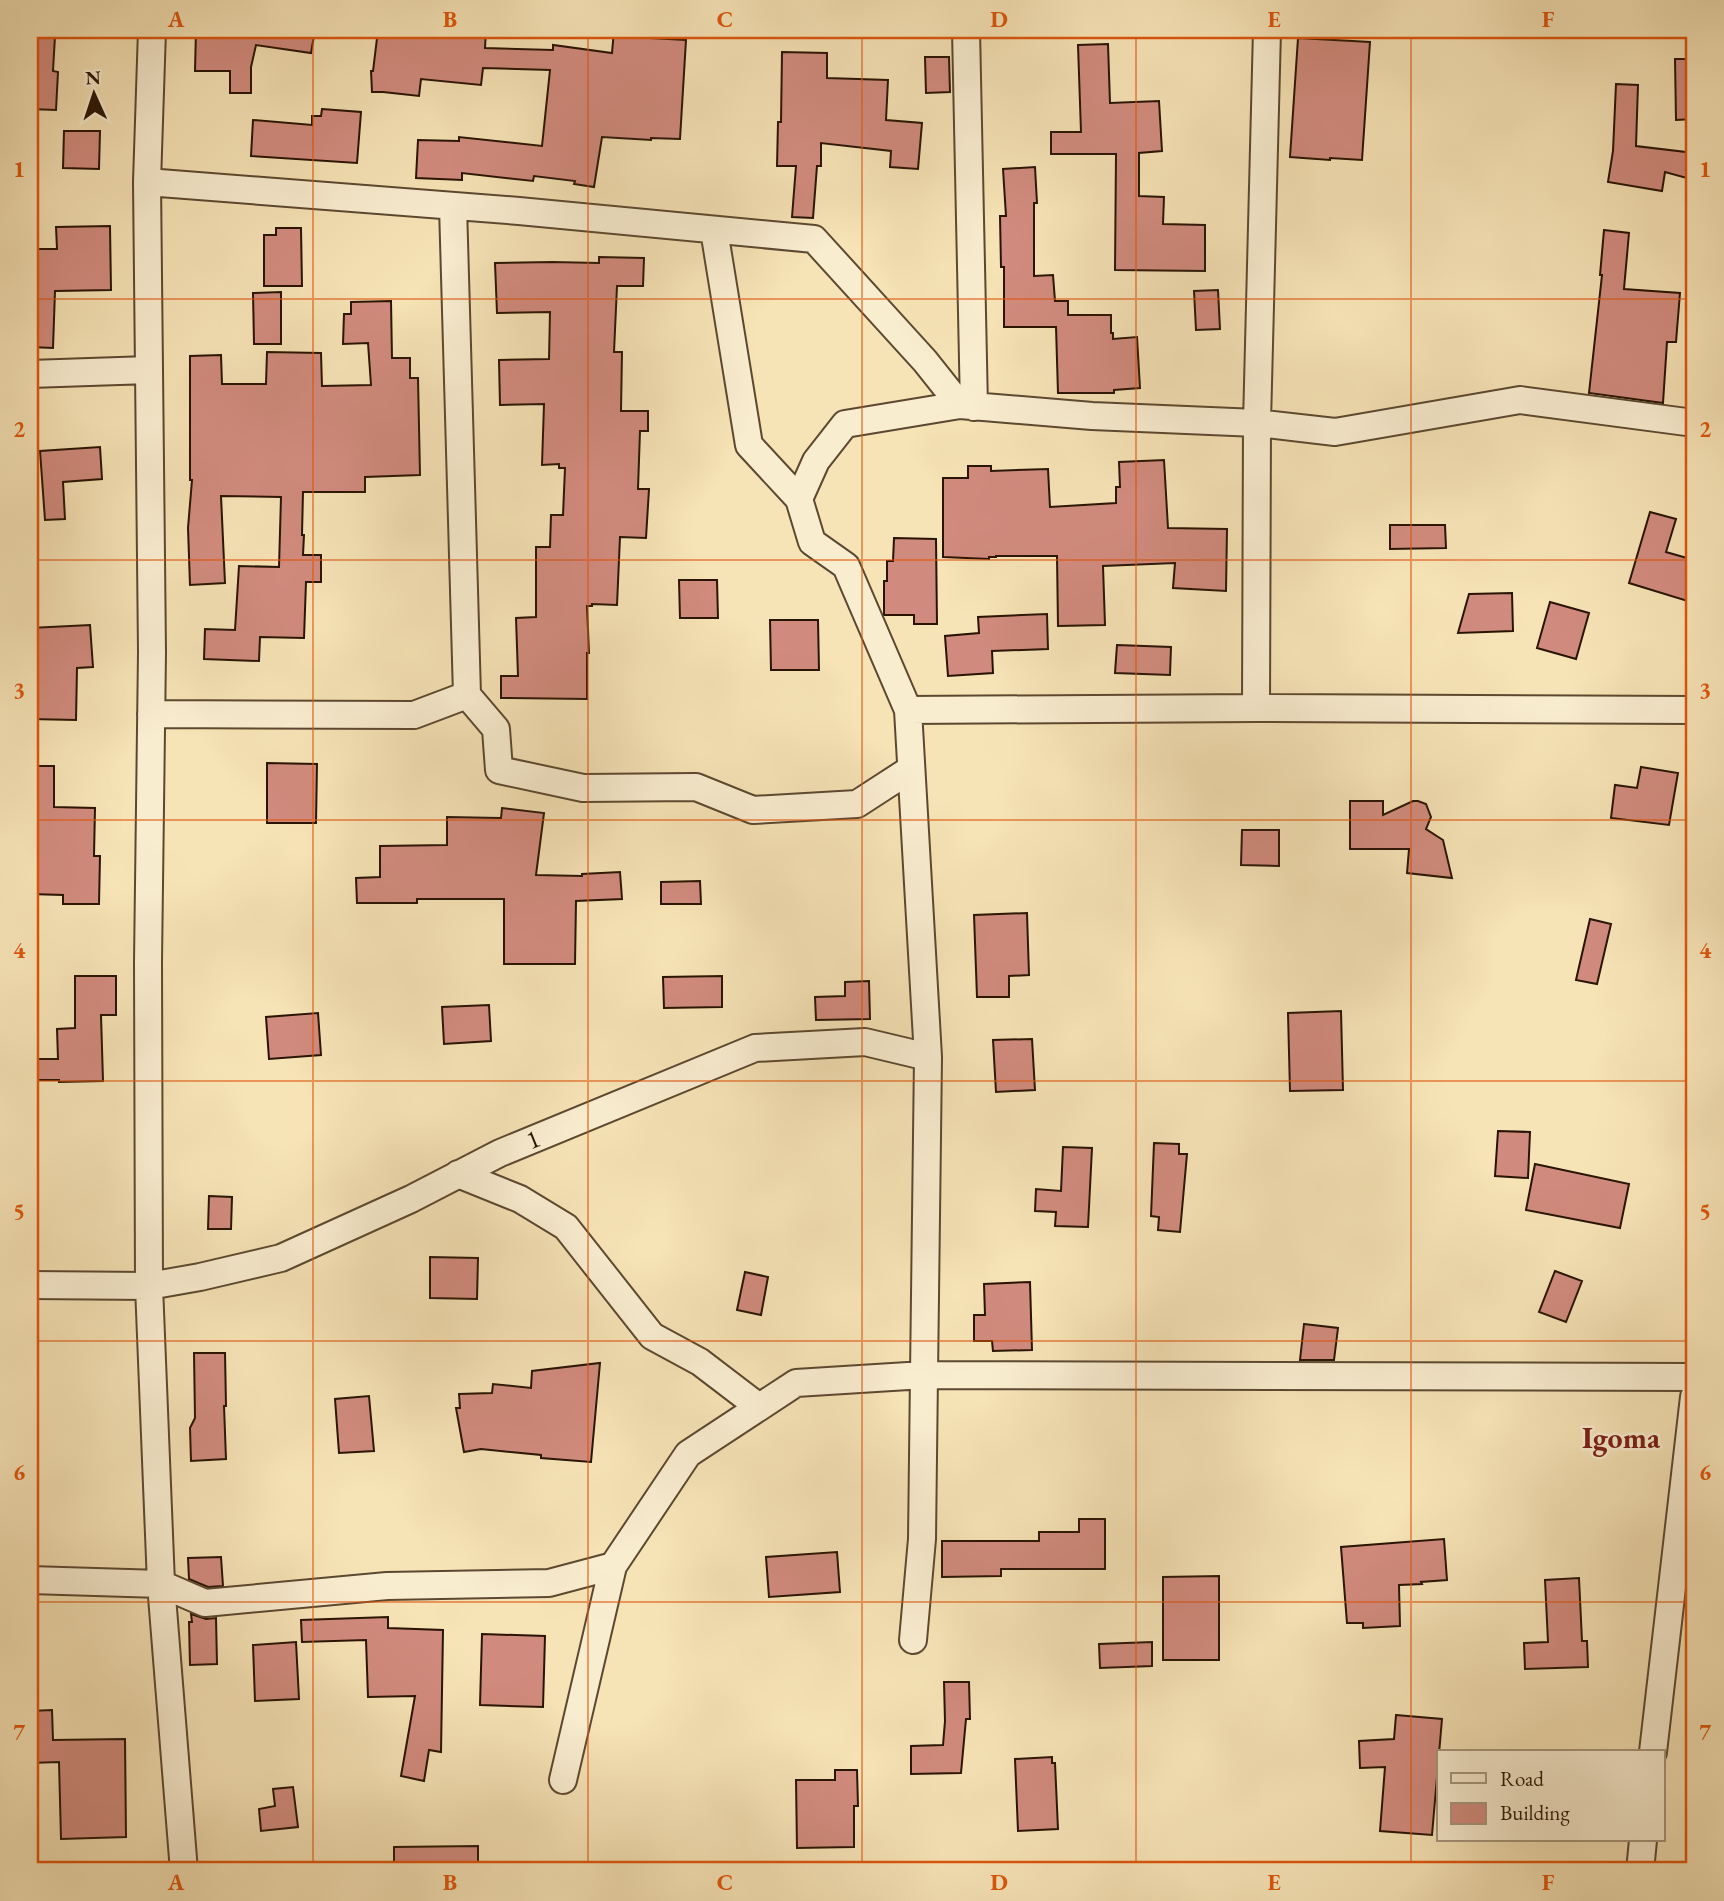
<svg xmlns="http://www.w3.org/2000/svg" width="1724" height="1901" font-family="'EB Garamond',serif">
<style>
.building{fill:#d18b7e;stroke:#291404;stroke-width:2}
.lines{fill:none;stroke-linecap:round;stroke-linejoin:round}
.minor-casing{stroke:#5c4830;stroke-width:30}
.minor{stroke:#f9edd0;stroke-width:26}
.grid{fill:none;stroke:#de560c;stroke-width:2;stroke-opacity:0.55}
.labels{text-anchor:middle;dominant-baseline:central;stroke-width:5;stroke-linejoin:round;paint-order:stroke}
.street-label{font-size:26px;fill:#291404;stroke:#f9edd0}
.quarter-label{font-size:30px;font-weight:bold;fill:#7a1f14;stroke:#f9edd0}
.neatline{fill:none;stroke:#de560c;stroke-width:2.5}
.grid-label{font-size:23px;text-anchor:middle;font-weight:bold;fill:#de560c}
</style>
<rect width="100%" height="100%" fill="#f6e3b6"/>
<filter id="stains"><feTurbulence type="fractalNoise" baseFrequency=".00286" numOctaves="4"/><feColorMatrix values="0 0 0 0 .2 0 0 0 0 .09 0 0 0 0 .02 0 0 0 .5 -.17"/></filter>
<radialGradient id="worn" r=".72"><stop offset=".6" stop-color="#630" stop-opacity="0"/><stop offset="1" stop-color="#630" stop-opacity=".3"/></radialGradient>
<path class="building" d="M196,30h119l-4,23 -55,-8 -5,22v26h-21v-22h-35z
M378,30h108l-1,18 68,2v-5l59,8 2,-23h37v8l35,2 -6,99 -29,-1v2l-49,-3 -8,50 -20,-3 1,-3 -41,-5 -1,5 -71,-8v7l-46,-2 2,-38 41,1v-4l83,9 8,-76 -67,-2 -2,17 -60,-6 -2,17 -36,-4h-11l-1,-21h2z
M30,35l25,1 -2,35 5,1 -2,38 -26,-1z
M1298,38l72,4 -8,118 -32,-2v2l-40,-3z
M1108,44l2,59 49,-2 3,50 -23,2v43l25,1 -1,27 42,1v46l-90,-1 1,-116h-65v-22h30l-3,-87z
M782,52l45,1v25l61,2 -2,40 36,3 -4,46 -28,-2 1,-16 -70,-8v23h-4l-4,52 -21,-1 4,-51h-19l1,-44h3z
M925,57h24l1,35 -24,1z
M1675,59h19v60l-18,1z
M1616,84l22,1 -2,61 58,7v27l-29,-8 -3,19 -54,-9 5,-31z
M322,109l39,3 -4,51 -106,-7 2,-36 59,5v-9h9z
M64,131h36l-1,38 -36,-1z
M1035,167l2,36h-3v73l19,-1 2,26h13v14h43v18h2v6l24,-2 3,51 -26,2v3h-56l-2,-66h-52v-60h-3l-1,-51h6l-3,-47z
M110,226l1,64 -56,1 -2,57 -23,-1v-98h27l-1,-22z
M276,228h25l1,58h-38v-51h12z
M1604,230l25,3 -5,56 56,4 -4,49h-9l-4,61 -74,-10 13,-118h-2z
M599,257l45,1 -1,28h-26l-3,66h8l-1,59h27v20h-8l-2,58h11l-3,49 -26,-1 -3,68 -25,-1v2h-5l2,47h-2v46l-86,-1v-22h17l-2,-58 20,-1v-70h14l1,-32h12l2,-47h-6v-4l-17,1 2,-61 -44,1 -1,-45 50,-1 1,-47 -53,1 -2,-50 57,-1 47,1z
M1218,290l2,39 -24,1 -2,-39z
M281,292v52h-27l-1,-51z
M391,301l1,57h18v20h8l2,97 -55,2v15h-62l-1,43h2l-1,20h18v27h-15l-2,56 -44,-1 -1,24 -55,-2 1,-30 30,1 4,-64 40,1 2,-70 -60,-1 4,87 -35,2 -2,-57 4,-48h-2v-124l31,-1 1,29h44l1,-32 54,1 1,33 49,-1 -3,-42 -25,1 1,-30h7v-12z
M100,447l2,32 -39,3 2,37 -20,1 -5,-69z
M1164,460l4,68 59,1 -1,62 -53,-3 2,-25 -72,3 2,59 -47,1 -1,-70h-61v1h-7v2l-46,-2v-79h25v-12h23v5l57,-2 2,38 66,-4v-16h4l-1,-25z
M1650,512l26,7 -10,33 28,8v43l-65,-20z
M1390,525h55l1,23 -56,1z
M894,538l42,1 1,85h-23v-9h-30v-34h3v-20h6z
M679,580h38l1,38h-38z
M1512,593l1,38 -55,2 11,-39z
M1550,602l39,11 -13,46 -39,-11z
M1047,614l1,35 -56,2 1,22 -45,3 -3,-40 34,-3 -1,-16z
M770,620h48l1,50h-48z
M90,625l3,42 -16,1 -1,52 -46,-1v-91z
M1117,645l54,2 -1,28 -55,-2z
M267,763l50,1 -1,59h-49z
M30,766h24v41l41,1 -1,48h6l-1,48h-36v-9l-33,-1v-66h2v-41h-2z
M1641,767l37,6 -9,52 -58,-7 4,-33 22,3z
M1350,801h33v14l30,-14h5l8,3 5,13 -5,12 17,11 9,38 -45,-5 2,-24h-59z
M502,808l42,5 -8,62 46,1v-2l38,-2 2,27 -46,2 -1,63h-71v-65h-87v4h-60l-1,-25 24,-1v-31l67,-1v-28l54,1z
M1242,830h37v36l-38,-1z
M700,881l1,23h-40v-22z
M1027,913l2,62 -20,1v21h-32l-3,-82z
M1590,919l21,5 -14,60 -21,-4z
M75,976h41v39h-15l2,66 -44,1v-2h-29v-21h28l-1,-30 18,-1z
M722,976v31l-58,1 -1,-31z
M869,981l1,38 -54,1 -1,-23 30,-1v-14z
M489,1005l2,36 -47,3 -2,-37z
M1341,1011l2,79 -53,1 -2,-78z
M318,1013l3,42 -52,4 -3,-42z
M1032,1039l3,51 -39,2 -3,-52z
M1498,1131l32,1 -2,46 -33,-2z
M1154,1143l25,1v10h8l-7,78 -22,-2 1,-13 -8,-1z
M1063,1147l29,1 -4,79 -33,-1 1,-14 -21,-1 1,-22 25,2z
M1535,1164l94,20 -9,44 -94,-18z
M209,1196l23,1 -1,32h-23z
M430,1257l48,1 -1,41 -47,-1z
M1555,1271l27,10 -16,41 -27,-10z
M745,1272l23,5 -7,38 -24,-5z
M1030,1282l2,68 -39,1 -1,-10h-18v-26h11l-1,-31z
M1304,1324l34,4 -4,32h-34z
M194,1353h31l1,53h-2l2,53 -35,2 -1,-33 5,-10z
M600,1363l-9,99 -50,-4v-3l-60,-6 -17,3 -8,-44h4l-1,-14 33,-1 1,-9 38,4 1,-17z
M369,1396l5,55 -35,2 -4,-54z
M1079,1519h26v50h-104v7l-59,1v-36h97v-9h40z
M1444,1539l3,41 -26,2 1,2 -23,1 1,41 -37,2v-5h-16l-6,-76z
M837,1552l3,40 -71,5 -3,-40z
M221,1557l2,29 -15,1 -19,-8 -1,-21z
M1219,1576v84h-56v-83z
M1579,1578l3,63h5l1,26 -63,2 -1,-26 24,-1 -3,-62z
M191,1614l15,5 10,-1 1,46 -27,1 -1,-43h3z
M388,1617v11l55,2 -2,122 -12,-2 -5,31 -23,-5 14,-80 -47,1 -2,-57 -64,2 -1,-22z
M482,1634l63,2 -2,71 -63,-2z
M296,1642l3,57 -44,2 -2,-56z
M1152,1642v24l-52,2 -1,-24z
M944,1682h25l1,37h-4l-5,54 -50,1v-28l32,-1 2,-24z
M52,1710l1,30 72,-1 1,98 -65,2 -2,-77 -29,1v-52z
M1396,1715l46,4 -10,116 -52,-4 5,-64 -25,1 -1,-27 35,-2z
M1052,1757v6h3l3,66 -40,2 -3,-72z
M835,1770h22l1,36h-4v41l-57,1 -1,-68h39z
M293,1787l5,40 -37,4 -2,-22 16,-3 -2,-17z
M478,1846v23l-84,2v-24z"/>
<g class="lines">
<g class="minor-casing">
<path id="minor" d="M152,30l-5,152 5,470 -4,310 1,324 12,298 23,287
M966,30l8,377
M147,182l372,29 295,28 111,122 35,44 132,11 165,7 78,9 185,-32 174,23
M714,230l35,215 50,54
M30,374l119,-4
M467,695l29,34 3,41 84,18 113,-1 57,23 104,-6 54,-35
M1256,708l1,-285 10,-393
M908,710l-62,-144 -34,-24 -13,-43 17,-38 29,-37 115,-19
M1694,710l-438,-2 -348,2 20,347 -4,318 770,2
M151,714l263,1 53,-20 -14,-489
M458,1174l62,25 46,28 86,109 48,26 59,45
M30,1285l119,1 51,-9 81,-19 130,-59 89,-46 255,-105 110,-6 63,15
M30,1580l131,4 44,19 182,-17 162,-3 64,-17 75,-112 108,-71 128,-8 -2,164 -9,101
M1653,1752l41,-355
M563,1780l50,-214
M1640,1871l3,-31"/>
</g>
<use href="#minor" class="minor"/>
</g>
<path class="grid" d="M313,30v1841M588,30v1841M862,30v1841M1136,30v1841M1411,30v1841M30,299h1664M30,560h1664M30,820h1664M30,1081h1664M30,1341h1664M30,1602h1664"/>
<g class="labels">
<g class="street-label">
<text transform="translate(533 1139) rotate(-22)">1</text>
</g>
<g class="quarter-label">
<text x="1621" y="1437">Igoma</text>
</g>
</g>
<rect width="1724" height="1901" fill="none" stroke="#f6e3b6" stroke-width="77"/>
<rect x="1437" y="1750" width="228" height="91" fill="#f9edd0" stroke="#a6967e" stroke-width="2"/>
<rect x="1451" y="1773" width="35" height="10" fill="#f9edd0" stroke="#a6967e" stroke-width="2"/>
<text x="1500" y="1786" font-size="21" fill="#291404">Road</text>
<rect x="1451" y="1803" width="35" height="21" fill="#d18b7e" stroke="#a6967e" stroke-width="2"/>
<text x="1500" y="1820" font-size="21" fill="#291404">Building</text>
<g transform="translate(94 94) rotate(357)" stroke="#f9edd0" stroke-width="5" paint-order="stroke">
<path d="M0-5L12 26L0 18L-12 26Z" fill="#291404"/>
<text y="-10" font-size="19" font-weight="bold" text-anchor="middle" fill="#291404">N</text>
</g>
<rect x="38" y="38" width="1648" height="1824" class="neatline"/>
<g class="grid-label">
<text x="176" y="27">A</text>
<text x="450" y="27">B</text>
<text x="725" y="27">C</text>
<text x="999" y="27">D</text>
<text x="1274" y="27">E</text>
<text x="1548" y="27">F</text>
<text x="19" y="177">1</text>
<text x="1705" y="177">1</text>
<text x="19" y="437">2</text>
<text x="1705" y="437">2</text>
<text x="19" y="698">3</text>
<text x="1705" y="698">3</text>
<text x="19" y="958">4</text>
<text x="1705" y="958">4</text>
<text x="19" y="1219">5</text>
<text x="1705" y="1219">5</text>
<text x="19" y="1480">6</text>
<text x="1705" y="1480">6</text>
<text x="19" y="1740">7</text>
<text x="1705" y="1740">7</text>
<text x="176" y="1890">A</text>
<text x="450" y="1890">B</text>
<text x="725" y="1890">C</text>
<text x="999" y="1890">D</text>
<text x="1274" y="1890">E</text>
<text x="1548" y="1890">F</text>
</g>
<rect width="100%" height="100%" filter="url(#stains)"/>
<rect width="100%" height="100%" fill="url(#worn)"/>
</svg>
